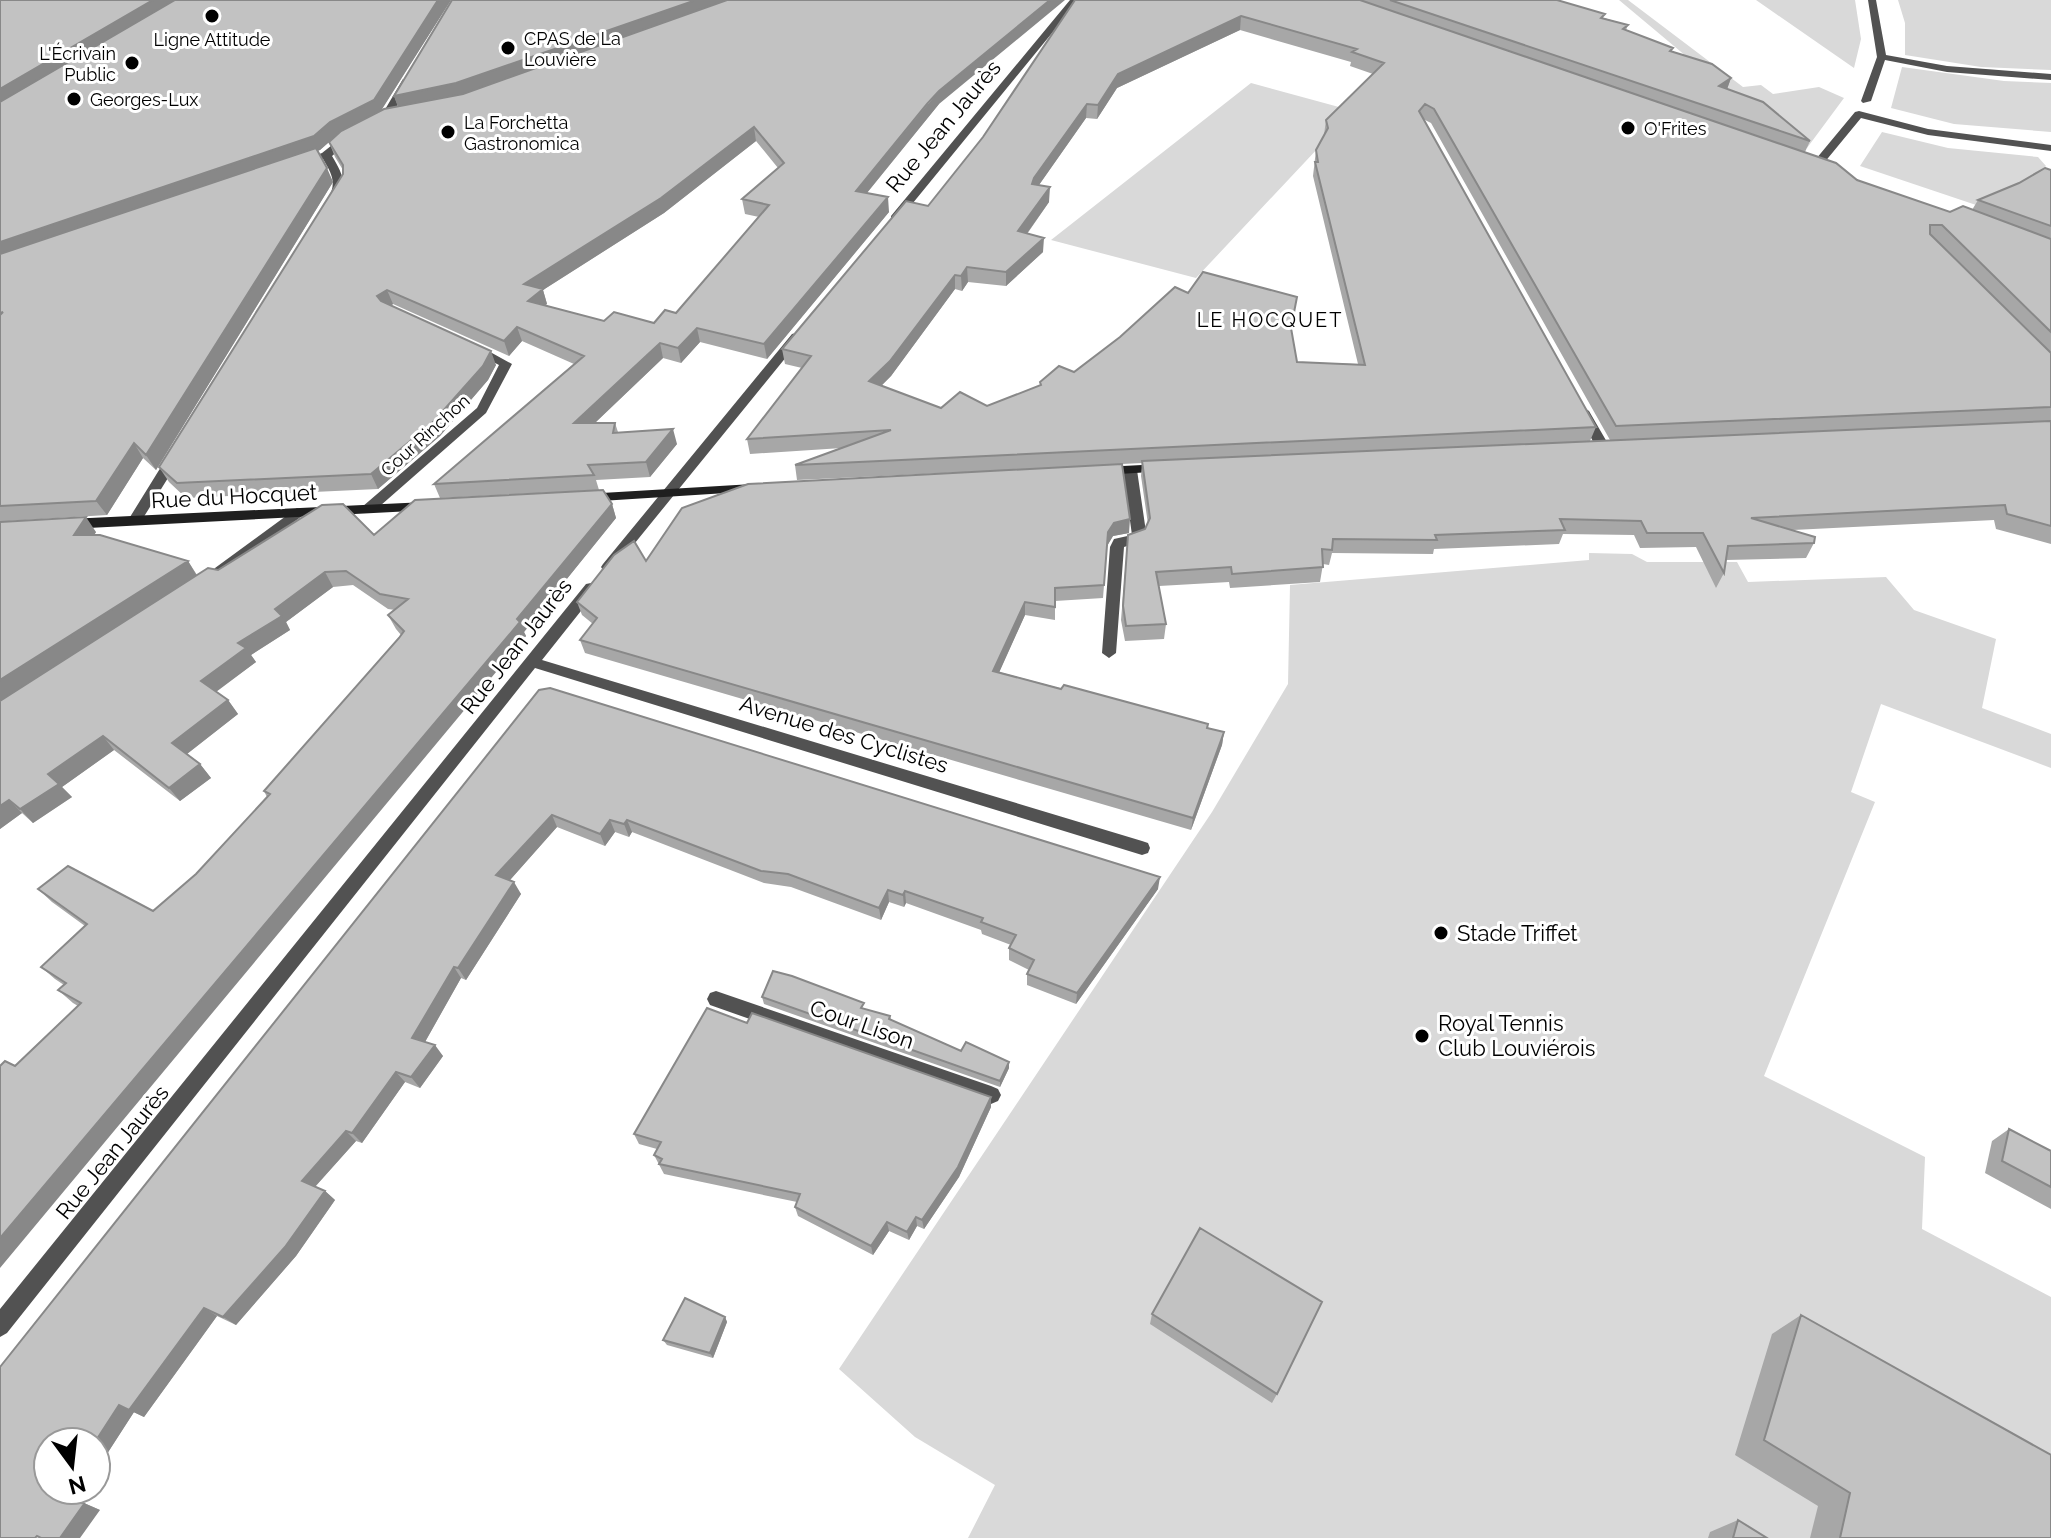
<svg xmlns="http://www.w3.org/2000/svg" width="2051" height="1538" font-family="Raleway,sans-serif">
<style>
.green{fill:#d9d9d9}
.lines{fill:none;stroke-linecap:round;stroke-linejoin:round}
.street{fill:#525252;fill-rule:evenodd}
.secondary{fill:#1f1f1f;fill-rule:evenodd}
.wall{fill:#a7a7a7;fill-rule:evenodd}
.shaded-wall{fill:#888}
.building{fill:#c2c2c2;stroke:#888;stroke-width:2;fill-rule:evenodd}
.poi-dot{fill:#000;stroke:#fff;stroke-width:3}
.labels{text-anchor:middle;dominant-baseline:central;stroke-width:6;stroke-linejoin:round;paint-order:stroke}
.far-poi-label{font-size:18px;fill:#000;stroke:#fff;text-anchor:start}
.far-street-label{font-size:18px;fill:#000;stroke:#fff}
.far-neighbourhood-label{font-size:20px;letter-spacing:2px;fill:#000;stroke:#fff}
.street-label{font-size:22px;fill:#000;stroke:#fff}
.poi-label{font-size:22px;fill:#000;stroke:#fff;text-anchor:start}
</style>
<rect width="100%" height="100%" fill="#fff"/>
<path class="green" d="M1619,0h9l115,87 18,-2 12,9 46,-7 25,11 -37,50 -16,-4z
M1756,0h99l6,39 -7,29z
M1898,0h153v70l-70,-3 -76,-12v-32z
M1902,67l102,14 47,2v49l-97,-8 -63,-16z
M1251,83l143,39 -74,24 -124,132 -145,-38z
M1882,132l66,16 90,9 8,9 -15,16 -49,25 -122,-41z
M1589,553l43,1 15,8h90l11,20 138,-5 28,33 82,29 -14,69 69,26v34l-170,-64 -30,88 24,10 -111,274 161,81 -3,72 129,68v241h-1083l27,-53 -80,-48 -76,-68 373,-557 76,-128 2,-99 299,-25z"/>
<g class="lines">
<path class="street" d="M1070,0h9l-180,220h-8v-4z
M1868,0h8l10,55 61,11 104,8v6l-104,-8 -62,-12 -14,41 -8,2 -2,-2 16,-44z
M403,79l8,2 -22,39h-8l-1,-2z
M1859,111l69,18 123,16v6l-123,-16 -67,-17 -42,51h-8v-4l44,-53z
M346,134l9,2 -23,20c10,17 16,27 5,45l-4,1 -5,-3c9,-16 4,-25 -5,-40l-23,7 -5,-3 27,-10z
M796,333l6,4 -2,3 -187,230h-10l-2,-3 2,-3 189,-230z
M474,343l38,21 -26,49 -114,100h-10v-6l115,-99 22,-43 -29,-15v-6z
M1583,407l6,4 22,38 -2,3h-10l-2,-3 -20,-38z
M174,453l7,4 -41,66h-10l-2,-3 2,-3 39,-63z
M1130,466l7,4 9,62 -3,9 -19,6 -8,106 -7,5 -7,-5 8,-106 4,-8 18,-4 -9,-65z
M297,508l5,2v6l-77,58h-10l-2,-3 2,-3z
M591,583l5,1 2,4 -2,4 -54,68 600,181 6,2 2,5 -2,5 -6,2 -607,-187 -528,665 -7,4v-28l586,-725z
M716,991l275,95 7,3 3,6 -3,6 -7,3 -281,-99 -3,-6 3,-6z"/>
<path class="secondary" d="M1161,464l5,1v6l-62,4 -7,-4 7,-4z
M753,484l5,1v6l-173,11 -7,-4 7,-4z
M426,502l5,2v6l-362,19 -7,-5 7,-5z"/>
</g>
<path class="wall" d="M0,0h451l-70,110 17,-4 -4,-10 545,8 -72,89 22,19 -122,147 -67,-17 -19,21 -18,-5 -68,65h20l3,9 59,12 -27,33 -54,3 3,10 -159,8 -6,-14 140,-120 -52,-23 -13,15 -116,-52 -2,2 105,59 -8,15 -48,56 -62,53 -192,9 -17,-16 -10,-15 184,-293v-4l-8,-13 -6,-15 -9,8 -3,1 16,31 -177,288 -13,-12 -36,57 -98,6 87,11 -2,3 94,26 9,14 177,-40 238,-31 4,14 -92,114 2,4 -26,32 -485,398 63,-60 -5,-3 -15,-13 6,-5 -9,-6 -14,-12 44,-41 -33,-24 -14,-13 115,22 43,-37 71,-77 -3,-6 137,-156 -5,-6 -8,-14 7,-5 -7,-1 -35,-24 -20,2 -47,35 4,8 -39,25 5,7 -40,29 12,9 10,14 -51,40 13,10 11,14 -31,23 -66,-51 -52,37 10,10 -39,26 -11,-10 -22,16zM756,141l22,27 -36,31 3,15 14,3 -83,96 -22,10 -50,-2 -59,-16 2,-1 -4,-14 121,-77z
M1075,0h482l47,18 24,7 -2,5 105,48 -4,11 83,52 -5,11 52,28 93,32 22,-2 6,-10 73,-30v374l-55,-15 -2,-9 -201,10 21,13 -8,15 -80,2 -2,13 -8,15 -20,-41 -56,1 -6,-13 -71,-1 -4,10 -125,5 -1,5 -101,-1 -3,12 -6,-1 -3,18 -90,6 -1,-6 -70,4 7,38 -2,15 -39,2 -4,-21 7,-85 17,-6 3,-5 -7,-48 1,-13 -20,1 7,69 -16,3 -6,10 -4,52 -48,3v19l-30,-5 -26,57 225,60 -2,13 -31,85 -606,-177 -5,-13 13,-16 -11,-9 -5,-13 69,-41 404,-93 -253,12 -2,-15 47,-17 -92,6 -3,-15 55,-71 -17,-4 -3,-15 146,-143 55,-69zM1240,30l111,32 -1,4 23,8 -47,46 -2,15 -8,15 -3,26 45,188 -61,-2 -6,-34 -103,-35 -114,79 -34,10v4l-53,20 -46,2 -60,-22 10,-10 64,-87 7,2 6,-9 38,4 37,-34 -16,-18 22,-32 -10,-17 47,-67 11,1 20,-31zM1423,119l8,4 179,317 -20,1 6,-14z
M539,690l619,199 -82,115 -49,-19v-11l2,-4 -20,-10v-12l2,-3 -29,-11 -1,-4 -75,-27 -2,4 -15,-5 -8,18 -90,-33 -27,-4 -132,-51 -3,5 -14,-5 -10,14 -48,-19 -47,53 11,14 -55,86 -5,-2 -36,64 18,14 -23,32 -15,-6 -43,61 -6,-2 -41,46 10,4 10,9 -39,56 -60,69 -19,-9 -73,101 -10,-5 -57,88 23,10 -100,28z
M762,997l103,12 25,7 1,4 70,31 48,11v6l-9,19 -236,-83z
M747,1023l244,84 -32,70 -35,52 -7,-3 -8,14 -20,-9 -16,24 -75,-39 -3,-9 2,-5 -133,-28 -10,-19 3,-6 -18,-5 -5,-10z
M2009,1129l42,22v58l-66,-36 7,-32z
M1152,1314l125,80 -5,9 -122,-79z
M1801,1315l250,223h-241l8,-32 -83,-51 37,-121z
M725,1317l2,5 -14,36 -46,-13 -4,-5z
M1738,1520l29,18h-59l2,-6z"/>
<path class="shaded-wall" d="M153,0h29l-182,108v-19z
M438,0h13l-72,114 -43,22 -16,14 -320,109v-17z
M696,0h40l-276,97 -61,13 -5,-14z
M1050,0h15l-126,104 -82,101 -1,-14 83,-100z
M1241,16l-1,14 -123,58 -20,31 1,-14 20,-31z
M1731,78l-5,14 -7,-6z
M1087,104l-1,14 -52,74 -2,-8 2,-6z
M754,127l2,14 -92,72 -121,77 4,14 -15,11 -8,-31z
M327,168l6,14 -177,288 -10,-15z
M1050,187l-1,15 -31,44v-15z
M888,197l1,15 -122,147 -3,-15z
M1044,238l-1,14 -37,34v-14z
M967,267l1,15 -6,9 -1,-15z
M955,275v14l-64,87 -20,20 -2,-15z
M387,290l6,14 -10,7 -6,-15z
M517,327l5,14 -13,15 -5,-15z
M697,328l3,14 -19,21 -3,-15z
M660,343l3,15 -84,80 -5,-15z
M491,351l5,14 -8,15 -48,56 -62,53 -7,-15z
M673,429l4,15 -27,33 -4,-15z
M134,443l9,15 -36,57 -11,-14z
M612,504l4,14 -92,114 2,4 -526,632v-30z
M86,517l10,15 -11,18 -11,-15z
M1130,519l-1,14 -16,3 -6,10 -4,52 5,-66 6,-9z
M188,561l9,15 -197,126v-22z
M325,572l8,15 -47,35 4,8 -39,25 5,7 -44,33 -11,-14 37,-38 37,-34z
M1025,602v13l-31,69 -1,-13z
M228,700l10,14 -55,43 -11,-14z
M1224,732l-2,13 -31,85 2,-12z
M103,736l11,14 -52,37 10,10 -39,26 -13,-14 28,-35z
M200,764l11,14 -31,23 -11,-13z
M9,800l13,13 -22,16v-23z
M552,815l5,12 -54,61 -7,-13z
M610,820l5,12 -10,14 -5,-12z
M627,820l5,12 -3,5 -5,-13z
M1160,877l-2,12 -82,115 1,-11z
M514,882l7,12 -55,86 -8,-12z
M888,890l1,12 -8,18 -2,-12z
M905,891l1,12 -2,4 -1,-12z
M454,967l7,11 -40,71 -9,-11z
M435,1045l8,11 -23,32 -9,-11z
M1009,1062v6l-9,19v-6z
M396,1072l9,10 -43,61 -10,-10z
M991,1097v10l-32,70 -35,52 -2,-9z
M346,1131l10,10 -44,49 -10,-9z
M325,1191l10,9 -39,56 -60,69 -13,-8z
M916,1217l1,9 -8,14 -2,-8z
M887,1222l2,9 -16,24 -2,-9z
M204,1308l13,8 -73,101 -15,-7z
M725,1317l2,5 -14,36 -3,-5z
M119,1405l15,7 -38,59v-29h-1z
M63,1490h20l-6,10 23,10 -20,28h-20l1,-44z"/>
<path class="building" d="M0,0h153l-153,89z
M175,0h263l-64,100 -44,22 -16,14 -314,106v-140z
M452,0h244l-240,83 -62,13z
M727,0h323l-111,91 -12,13 -71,87 32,6 -124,147 -67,-16 -19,20 -18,-5 -86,80h41l-2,10 60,-4 -27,33 -58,3 6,10 -160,9 150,-128 -67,-29 -13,14 -117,-51 -10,6 4,5 110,50 -8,15 -49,55 -63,53 -194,9 -18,-16 184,-293v-9l-14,-23 12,-11 43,-22 79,-15zM754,127l30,36 -42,36 27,6 -93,108 -11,-3 -11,13 -40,-11 -10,9 -76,-20 15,-12 -19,-5 137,-86z
M1075,0h285l476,163 21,17 93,32 13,-6 88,33v93l-109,-107h-12v9l121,119v54l-435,19 -182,-317 -9,-5 -6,7 177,316 -801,38 96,-35 -144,9 64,-83 -29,-7 124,-148 22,5 55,-69zM1241,16l116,33 -5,3 32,11 -58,57 2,8 -12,22 2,12h-3l50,203 -68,-3 -6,-34 6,-31 -94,-25 -15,21 -13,-6 -55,50 -46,35 -15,-6 -19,16 1,3 -54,21 -27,-14 -19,16 -72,-27 21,-20 65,-86 6,1 6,-9 39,5 38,-34 -26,-7 32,-44 -18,-3 2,-6 53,-74 11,1 20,-31z
M1390,0h167l48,14 -4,4 27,7 -5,4 50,19 -3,3 42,13 19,14 -12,8 44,16 47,39z
M316,148l11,20 -181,287 -12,-12 -38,58 -96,5v-191l3,-3 -3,1v-59z
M2045,168l6,2v56l-73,-26 41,-17z
M2051,421v105l-44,-12 -2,-9 -254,13 64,19 -1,6 -86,3 -4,27 -21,-40h-56l-6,-12 -81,-2 5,11 -130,5 2,5 -104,-1 -1,11 -10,-1 1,18 -91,7 -1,-7 -75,5 10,52 -40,2 -3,-20 5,-71 17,-6 5,-11 -8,-57z
M1122,464l8,55 -16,4 -6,9 -4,53 -49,3v19l-30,-5 -32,69 68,18 3,-4 144,39 -1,4 17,4 -31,86 -613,-178 17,-22 -20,-16 37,-47 20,-14 12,20 36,-53 66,-24z
M603,490l9,14 -95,115 3,3 -520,616v-172l5,-5 10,5 66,-63 -23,-13 8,-7 -25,-16 46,-43 -49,-35 30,-23 85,45 43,-37 74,-80 -6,-3 135,-153 5,-7 -16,-16 20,-16 -28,-5 -34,-23 -21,1 -50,37 7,7 -44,27 8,5 -45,33 27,19 -56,43 28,21 -31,24 -66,-52 -55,38 11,10 -39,25 -11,-9 -9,6v-105l208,-133 10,2 104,-65 21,-1 31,31 41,-35z
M86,517l-12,18h26l88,26 -188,119v-158z
M550,688l610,189 -83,116 -50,-19 7,-14 -25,-12 7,-13 -35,-13 2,-4 -78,-27 -2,4 -15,-5 -9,18 -91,-34 -27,-3 -134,-51 -3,4 -14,-4 -10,14 -48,-19 -56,60 18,7 -56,86 -4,-1 -42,71 23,7 -24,32 -15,-5 -44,61 -6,-2 -44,50 23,10 -40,56 -62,70 -19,-9 -75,102 -10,-5 -24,37h-47v48h15l-2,4 23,10 -24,34h-19l-4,-2 -2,2h-35v-171l539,-677z
M773,971l19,5 72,27 -3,5 29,8 -1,3 72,32 5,-9 43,20 -9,19 -238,-84z
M707,1008l40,15 5,-10 239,84 -33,70 -36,53 -6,-3 -9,15 -20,-10 -16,24 -76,-39 5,-13 -141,-30 3,-5 -8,-4 7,-13 -27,-8z
M2009,1129l42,22v36l-49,-26z
M1200,1228l122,74 -45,92 -125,-80z
M685,1298l40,19 -15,36 -47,-13z
M1801,1315l250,140v83h-211l10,-45 -86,-53z
M1738,1520l29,18h-34z"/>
<g class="poi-dot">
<circle cx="212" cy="16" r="8"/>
<circle cx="508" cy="48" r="8"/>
<circle cx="132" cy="63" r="8"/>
<circle cx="74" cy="99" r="8"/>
<circle cx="1628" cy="128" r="8"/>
<circle cx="448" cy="132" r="8"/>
<circle cx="1441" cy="933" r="8"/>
<circle cx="1422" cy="1036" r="8"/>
</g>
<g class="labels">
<g class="far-poi-label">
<text x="524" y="38">CPAS de La<tspan x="524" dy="21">Louvière</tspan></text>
<text x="212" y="39" text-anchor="middle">Ligne Attitude</text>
<text x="116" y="53" text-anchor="end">L'Écrivain<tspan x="116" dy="21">Public</tspan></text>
<text x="90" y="99">Georges-Lux</text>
<text x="464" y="122">La Forchetta<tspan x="464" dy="21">Gastronomica</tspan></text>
<text x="1644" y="128">O'Frites</text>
</g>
<g class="far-street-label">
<text transform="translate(425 435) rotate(-42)">Cour Rinchon</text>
</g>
<g class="far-neighbourhood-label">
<text x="1270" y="320">LE HOCQUET</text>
</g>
<g class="street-label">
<text transform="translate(943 126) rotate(-50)">Rue Jean Jaurès</text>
<text transform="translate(234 496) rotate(-3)">Rue du Hocquet</text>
<text transform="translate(516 646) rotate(-52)">Rue Jean Jaurès</text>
<text transform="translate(844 734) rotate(17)">Avenue des Cyclistes</text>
<text transform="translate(862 1024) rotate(19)">Cour Lison</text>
<text transform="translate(112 1152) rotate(-51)">Rue Jean Jaurès</text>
</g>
<g class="poi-label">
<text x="1457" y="933">Stade Triffet</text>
<text x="1438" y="1023">Royal Tennis<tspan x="1438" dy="25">Club Louviérois</tspan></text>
</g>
</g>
<g transform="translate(72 1466) rotate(165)"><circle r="38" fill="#ffffff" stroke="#999999" stroke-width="2"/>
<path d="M0-6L14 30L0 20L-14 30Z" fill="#000000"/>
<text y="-12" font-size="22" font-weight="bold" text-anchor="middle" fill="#000000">N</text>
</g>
</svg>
